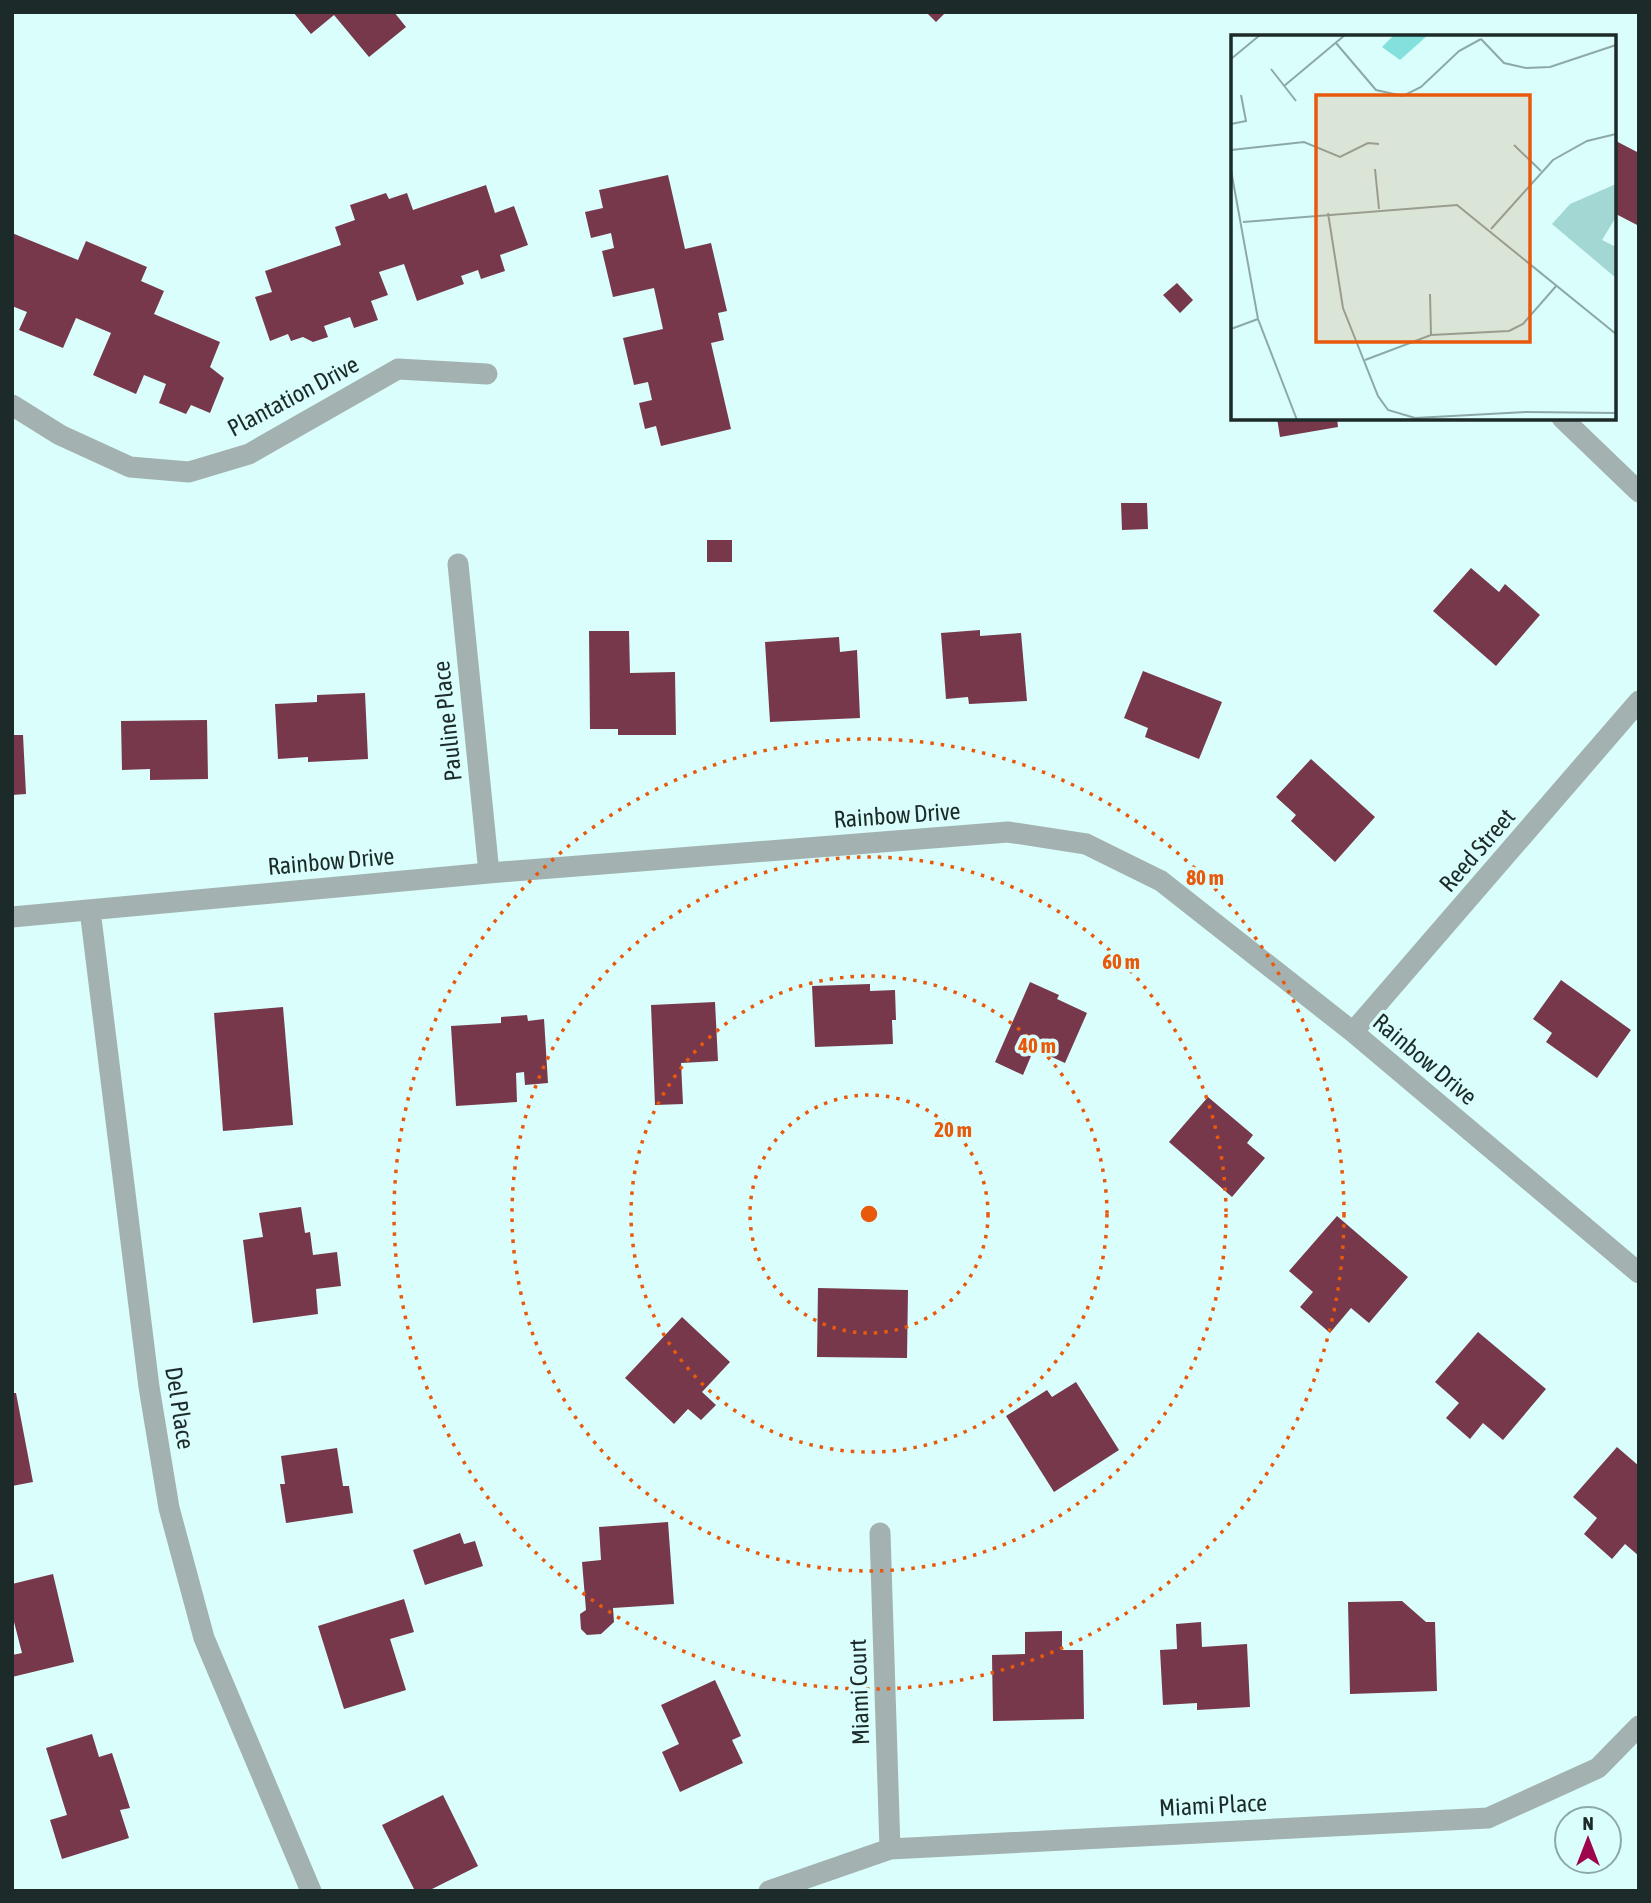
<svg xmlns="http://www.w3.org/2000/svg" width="1651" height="1903" font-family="'Asap Condensed',sans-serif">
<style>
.building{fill:#76384a}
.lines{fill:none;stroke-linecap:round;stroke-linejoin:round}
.minor{stroke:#a3b2b1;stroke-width:21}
.ring{fill:none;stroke:#e8590c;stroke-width:3.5;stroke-dasharray:3.5 7}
.labels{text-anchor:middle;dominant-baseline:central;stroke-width:7;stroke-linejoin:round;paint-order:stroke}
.street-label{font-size:24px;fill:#1c2a29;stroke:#d9fefb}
.inset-road{fill:none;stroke:#8da9a7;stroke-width:2}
.view{fill:#e8590c;fill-opacity:0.15;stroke:#e8590c;stroke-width:3.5}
.inset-edge{fill:none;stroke:#1c2a29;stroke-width:3.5}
.centre{fill:#e8590c;stroke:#d9fefb;stroke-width:3.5}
.ring-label{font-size:21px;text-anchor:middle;font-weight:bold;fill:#e8590c;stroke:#d9fefb;stroke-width:7;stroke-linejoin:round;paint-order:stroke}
</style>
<rect width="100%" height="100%" fill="#d9fefb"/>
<path class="building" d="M293,12h101l12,15 -37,30 -35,-42 -23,19z
M926,12h20l-10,10z
M1614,140l25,13v73l-25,-13z
M668,175l17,74 26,-6 16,68 -9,2 6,27 -13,3 20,86 -70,17 -5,-20 -11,3 -6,-26 13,-3 -4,-18 -14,3 -11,-47 40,-9 -9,-41 -41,9 -11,-46 12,-3 -3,-15 -20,5 -6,-26 18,-4 -4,-18z
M486,185l9,28 19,-7 14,39 -28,10 5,16 -24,8 -3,-9 -17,6 3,8 -47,17 -13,-37 -25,8 9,23 -17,6 7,19 -24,8 -4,-11 -26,9 4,11 -15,5 -10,-5 -12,4 -3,-7 -18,7 -15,-44 17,-5 -7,-21 76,-26 -6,-18 20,-7 -5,-15 36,-12 3,6 18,-6 6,17z
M12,233l66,27 8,-19 61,26 -6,14 23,10 -10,23 66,28 -10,25 14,11 -14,35 -19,-8 -5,9 -27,-11 7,-19 -22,-9 -8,19 -43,-19 18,-42 -35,-15 -13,30 -44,-18 8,-18 -15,-6z
M1177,283l16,17 -13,13 -17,-18z
M1277,418h60l1,9 -58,10z
M1121,503h26l1,26 -26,1z
M707,540h25v22h-25z
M1471,568l28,24 6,-8 35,31 -44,51 -63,-55z
M980,630v6l41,-3 6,68 -58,3 -1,-7 -22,2 -5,-66z
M589,631h40l1,42 45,-1 1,63h-58v-6h-28z
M839,637l1,15 17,-2 3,68 -90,4 -5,-80z
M1143,671l79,31 -23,57 -54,-22 3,-9 -24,-10z
M365,693l3,66 -60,3v-5l-30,2 -3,-55 42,-2v-7z
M207,720l1,59 -58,1v-11l-28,1 -1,-49z
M12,735h11l3,59 -14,1z
M1311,759l64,58 -40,45 -44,-41 5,-6 -20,-18z
M1561,980l70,50 -34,48 -51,-36 6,-9 -19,-14z
M1030,982l29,13 -2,4 30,14 -22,50 -31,-14 -11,26 -28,-13z
M870,984v7l25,-1 1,30h-4l1,24 -78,3 -3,-61z
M715,1002l3,59 -37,2 2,41 -28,1 -4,-100z
M283,1007l10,118 -70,6 -9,-118z
M527,1015l1,6 16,-2 4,64 -23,2 -1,-13 -8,1 1,29 -61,4 -5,-80 50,-3v-6z
M1208,1097l45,38 -6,8 18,15 -33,39 -63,-55z
M301,1207l4,26 5,-1 3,23 24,-3 4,34 -25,3 2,25 -65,9 -10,-83 20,-3 -4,-24z
M1337,1216l71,61 -39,46 -18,-15 -21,25 -30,-26 13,-15 -24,-21z
M818,1288l90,2 -1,68 -90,-1z
M682,1317l48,45 -28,30 14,13 -15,15 -13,-11 -14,15 -49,-46z
M1478,1332l68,57 -43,51 -20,-17 -13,16 -24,-21 13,-15 -24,-21z
M1076,1382l43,68 -65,42 -48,-76 41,-26 5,7z
M12,1393h4l17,89 -21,4z
M1617,1447l22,19v90l-14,-12 -13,15 -28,-25 13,-16 -24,-21z
M337,1448l6,38h6l4,27 -67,10 -6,-39h5l-4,-28z
M668,1522l6,82 -61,4 1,14 -13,12 -14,1 -6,-6 -1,-15 6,-4 -4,-48 19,-2 -2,-33z
M460,1533l4,11 11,-3 8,25 -58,19 -12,-35z
M53,1574l21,88 -62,15v-22l10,-2 -10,-39v-30z
M404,1599l10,33 -24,7 16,51 -62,19 -26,-83z
M1402,1601l24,21h9l2,69 -87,3 -2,-92z
M1201,1622l1,25 45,-3 3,63 -53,3v-7l-34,2 -3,-55 17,-1 -1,-25z
M1062,1631v19h21l1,69 -91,2 -1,-66 33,-1v-22z
M715,1680l26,56 -9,4 11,23 -63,29 -18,-40 17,-8 -18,-39z
M92,1734l7,23 13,-4 18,55 -10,2 9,28 -67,21 -12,-39 17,-5 -21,-67z
M443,1795l35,71 -50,25h-13l-33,-66z"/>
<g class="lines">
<path class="minor" d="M12,405l48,30 70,32 59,5 60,-18 149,-85 89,5
M1562,418l77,74
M458,564l31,309
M90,910l59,477 20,121 35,130 107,253
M12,917l477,-44 519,-41 78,12 75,37 192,151 286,241
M1353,1032l286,-331
M880,1533l10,316
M769,1891l121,-42 598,-31 110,-50 41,-42"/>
</g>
<g class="ring">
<circle cx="869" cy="1214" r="119"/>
<circle cx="869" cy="1214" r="238"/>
<circle cx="869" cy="1214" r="357"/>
<circle cx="869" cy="1214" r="475"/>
</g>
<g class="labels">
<g class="street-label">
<text transform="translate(293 396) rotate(-28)">Plantation Drive</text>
<text transform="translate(447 721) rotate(-96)">Pauline Place</text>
<text transform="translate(897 815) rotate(-4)">Rainbow Drive</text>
<text transform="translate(1477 850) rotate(-49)">Reed Street</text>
<text transform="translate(331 861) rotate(-5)">Rainbow Drive</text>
<text transform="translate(1425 1059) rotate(40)">Rainbow Drive</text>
<text transform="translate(180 1408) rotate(81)">Del Place</text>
<text transform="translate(859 1692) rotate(-92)">Miami Court</text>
<text transform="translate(1213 1805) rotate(-3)">Miami Place</text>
</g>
</g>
<g transform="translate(1231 35)">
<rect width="385" height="385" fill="#d9fefb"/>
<path d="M385,149v33l-14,23 14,7v31l-64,-54 18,-20z" fill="#a2d7d4"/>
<path d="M163,0h34l-28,25 -18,-13z" fill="#83e0dc"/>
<path class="inset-road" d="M250,4l23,24 22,5 24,-1 66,-22M105,8l40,47 27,6 18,-9 38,-36 22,-12M0,24l29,-24M40,34l25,32M53,51l61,-51M0,89l15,-3 -5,-26M283,110l27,26M0,115l73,-8 36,15 28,-14 11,1M144,134l4,40M0,135l27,149 39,101M97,178l15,95 35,88 10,14 27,8 111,-6 90,1M12,187l214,-17 159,129M260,194l62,-69 34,-19 29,-7M199,259l1,41M0,294l27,-10M134,325l66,-25 78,-4 14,-7 34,-39"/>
<path class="view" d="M85,60h214v247h-214z"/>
<rect width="385" height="385" class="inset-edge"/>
</g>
<circle cx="869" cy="1214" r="10" class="centre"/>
<g class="ring-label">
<text x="1205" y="885">80 m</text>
<text x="1121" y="969">60 m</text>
<text x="1037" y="1053">40 m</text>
<text x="953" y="1137">20 m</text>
</g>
<rect width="1651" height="1903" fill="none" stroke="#1c2a29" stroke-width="28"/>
<g transform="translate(1588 1840)"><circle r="33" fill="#d9fefb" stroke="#8da9a7" stroke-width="2"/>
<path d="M0-5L12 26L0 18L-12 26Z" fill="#9e054c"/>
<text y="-10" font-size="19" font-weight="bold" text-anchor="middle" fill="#1c2a29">N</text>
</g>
</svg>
